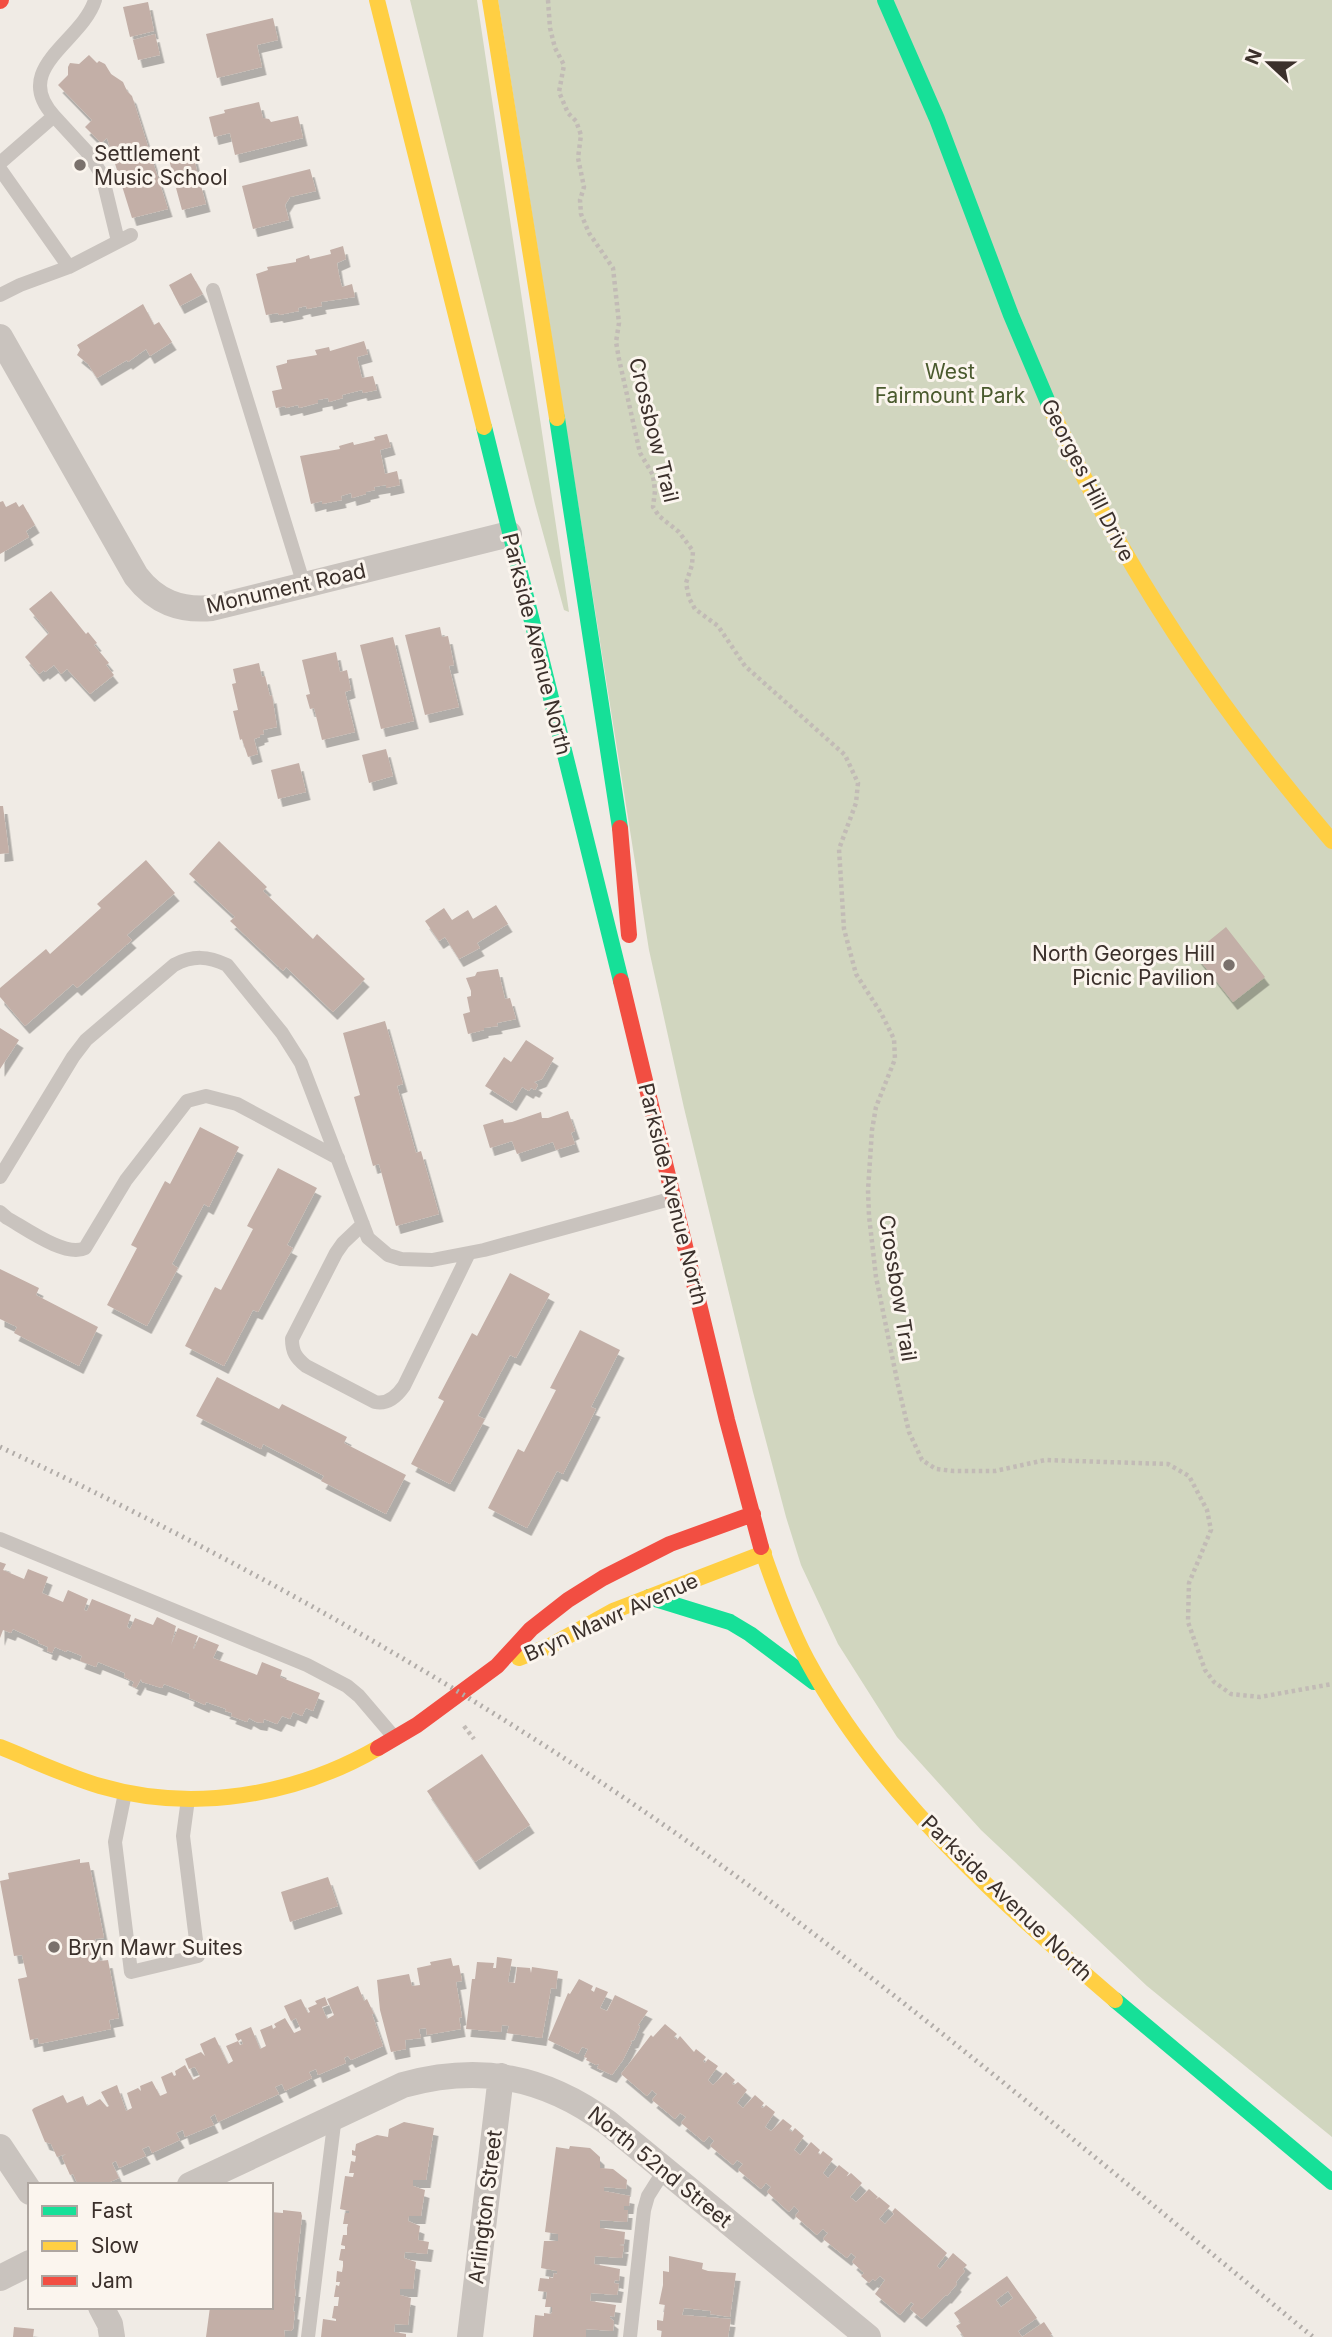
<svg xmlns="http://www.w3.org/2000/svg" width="1332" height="2337" font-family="Inter,sans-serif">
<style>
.green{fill:#d1d6bf}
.building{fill:#c3afa7;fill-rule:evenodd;filter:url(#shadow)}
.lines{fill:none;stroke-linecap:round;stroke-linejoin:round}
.path{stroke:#c2bbb6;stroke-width:4.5;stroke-dasharray:3.5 3.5;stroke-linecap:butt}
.lane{stroke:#c9c3be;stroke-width:14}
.street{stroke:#c9c3be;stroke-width:26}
.fast{stroke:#16e098;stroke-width:16}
.slow{stroke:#ffcf43;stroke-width:16}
.jam{stroke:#f24e42;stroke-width:16}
.rail{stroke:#b1aca8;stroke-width:5;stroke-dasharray:2 5;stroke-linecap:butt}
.poi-dot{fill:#7a716c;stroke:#fbf5ee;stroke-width:2.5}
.labels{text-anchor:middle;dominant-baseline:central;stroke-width:6;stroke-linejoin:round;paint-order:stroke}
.poi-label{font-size:21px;fill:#3b302b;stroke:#fbf5ee;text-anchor:start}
.park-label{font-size:21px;fill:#4a5a2e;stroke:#fbf5ee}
.street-label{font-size:21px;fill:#3b302b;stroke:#fbf5ee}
</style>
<defs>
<filter id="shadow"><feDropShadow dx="4.5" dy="8" stdDeviation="0" flood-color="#0004"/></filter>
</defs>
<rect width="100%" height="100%" fill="#f0ebe5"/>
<path class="green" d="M410,0h67l92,612 -5,-2 -29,-106z
M498,0h834v2137l-185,-151 -166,-156 -84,-93 -59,-93 -37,-79 -15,-48 -33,-125 -69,-284 -35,-158z"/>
<path class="building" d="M148,2l6,29 -24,6 -7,-30z
M273,18l5,22 -21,5 5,22 -45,11 -11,-44z
M155,34l5,21 -22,5 -5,-20z
M89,55l8,8 2,-2 6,3 6,10 12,8 4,9 5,5 36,113 -36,9 -25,-80 -6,5 -16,-16 7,-7 -34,-35 10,-10v-8l2,-4 9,1z
M259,102l4,16 6,1 2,3 27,-6 5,22 -68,17 -5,-22 -16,4 -5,-20 16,-4 -1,-3z
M193,154l5,21 -23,6 -6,-21z
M310,169l6,22 -26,6 -5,8 4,15 -36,9 -11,-43z
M200,182l6,22 -24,6 -6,-22z
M343,246l3,13 -9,4 2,12 3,12 10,-3 3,13 -34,5 1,4 -15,3 -1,-3 -8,2 1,3 -20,4 -1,-2 -12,2 -10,-41 12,-4 -1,-3 29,-5v-3l13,-4 1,4 21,-5 -1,-4z
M191,273l12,21 -23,12 -11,-21z
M143,304l11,21 5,-3 13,20 -22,14 -4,-7 -18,13 -1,-2 -30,18 -9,-14 -11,-9 3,-5 -3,-5z
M364,341l4,13 -11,3 5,21 11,-2 4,14 -14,3 -1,-3 -20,5 1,3 -14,4 -1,-4 -10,2v3l-19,5 -1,-3 -12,3 -1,-2 -9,2 -4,-17 10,-2 -6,-23 11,-3v-3l30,-5 -2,-5 14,-3 1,4z
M387,434l4,13 -11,3 5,24 12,-3 3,14 -14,3v-3l-12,2 1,3 -9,2v2l-14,4 -1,-5 -10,3 1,4 -20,4v-3l-11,3 -11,-48 40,-7 -1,-3 14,-4 1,3 21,-5 -1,-3z
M3,501l3,6 10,-5 3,5 4,-3 12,21 -9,6 3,6 -29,17v-52z
M51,591l35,43 2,-2 9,11 -3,2 15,18 -3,2 8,10 -24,19 -23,-25 -6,5 -7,-9 -9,7 -1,-2 -5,4 -14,-17 24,-24 -20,-24z
M440,627l2,10 6,-1 6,29 -5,1 10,41 -34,8 -20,-80z
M393,637l21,84 -33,8 -21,-84z
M336,652l4,20 7,-2 4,20 -6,2 10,40 -33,8 -8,-32 -4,1 -4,-14 4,-1 -8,-34z
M259,663l3,14 3,-1 5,20 2,-1 5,32 -14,3 1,4 -4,1v2l-6,2 4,15 -10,3 -6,-18 -2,1 -7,-29 5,-1 -6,-26 4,-1 -3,-14z
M386,749l7,27 -24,7 -7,-28z
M299,763l7,29 -28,7 -7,-29z
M0,806h3l6,47 -9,1z
M219,841l48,46 -4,4 50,48 4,-5 48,45 -32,33 -47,-45 -3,4 -53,-50 5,-4 -46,-43z
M146,860l29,33 -48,42 5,5 -55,48 -4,-4 -48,42 -25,-29v-9l46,-39 4,5 51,-46 -4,-4z
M496,905l12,19 -31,19 3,5 -21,11 -14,-22 -6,4 -14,-20 19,-13 8,12 16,-10 5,9z
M1226,927l39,50 -32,25 -39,-49z
M498,969l7,30 5,-1 6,21 -19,4 1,3 -14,2v2l-16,4 -5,-20 7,-2 -3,-15 4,-1v-5l-5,-13 9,-2 2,-4z
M385,1021l18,63 -6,2 19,67 5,-2 18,63 -43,12 -17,-62 -6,2 -19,-69 6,-2 -17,-62z
M0,1028l19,12 -19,29z
M526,1040l28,18 -12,21 -8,3 4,3 -3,5 -4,-2 -2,3 -7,-4 -10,16 -27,-17 19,-29 7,5z
M568,1111l7,20 -4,2 4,11 -19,6 -3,-8 -36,12 -5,-13 -22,7 -7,-23 20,-6 1,4 8,-1 29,-10 1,6h6z
M200,1127l39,20 -30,60 -5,-3 -32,60 6,4 -31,58 -40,-21 30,-57 -6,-3 34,-64 5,3z
M278,1168l39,20 -30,57 6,3 -35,64 -5,-2 -29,56 -39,-20 30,-59 6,3 32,-61 -6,-3z
M0,1269l39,19 -3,7 62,32 -19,39 -65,-33 3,-6 -17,-8z
M510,1273l40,21 -34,64 -6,-3 -32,61 7,3 -35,65 -39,-20 33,-63 -6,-3 34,-65 5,3z
M580,1330l40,20 -29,57 5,2 -33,65 -6,-3 -30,57 -39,-20 30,-59 6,3 32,-62 -6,-2z
M217,1377l62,32 3,-5 65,33 -3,6 62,32 -20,39 -65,-33 3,-5 -61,-32 -2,5 -65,-33z
M0,1562l6,2 -3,6 21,9 4,-10 20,8 -6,16 21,9 5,-12 20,9 -4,11 3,1 5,-12 39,16 -4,12 3,2 5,-11 18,7 4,-8 19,9 -5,19 7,-17 20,8 -5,12 1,1 5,-12 20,8 -6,13 44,17 5,-13 20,8 -2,7 40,16 -7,18 -7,-3 -4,8 -9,-4 -3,7 -8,-3 -5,8 -13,-5 -1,4 -7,-1 -7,-4 -2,4 -16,-6 1,-3 -7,-2 1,-2 -20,-7 -1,3 -16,-7 1,-4 -26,-10 -2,4 -20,-6 -1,-3 -5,9 -4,-2 2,-4 -10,-5 1,-4 -27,-11 -2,5 -16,-6 2,-5 -15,-6 -1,2 -11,-5 -3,6 -5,-2 1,-4 -10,-4 1,-2 -26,-12 -2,4 -8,-3 -3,8z
M482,1754l48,71 -55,37 -48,-71z
M80,1859v4l9,-1 15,76 -9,1 5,22 8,-1 11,58 -10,2 2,9 -72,15 -1,-6 -8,2 -12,-61 9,-2 -5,-22 -8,1 -14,-75 9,-2 -1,-6z
M328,1877l10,29 -48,16 -9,-30z
M497,1957l15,2 -4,23 7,1 2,-16 13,1 1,5 1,-6 26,4 -2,18 -5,-1 -9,50 -35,-5 2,-7 -7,-1 -1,7 -35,-3 6,-50h3l2,-17 17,1 -1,5h3z
M451,1958l2,8 6,-1 3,16 -6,1 6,35 -3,1 2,11 -34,6 -1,-7 -7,1 2,9 -16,2 1,9 -15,3 -11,-42 -3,-30 32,-6 3,12 8,-1 -3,-17 14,-3 -1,-3z
M579,1979l14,7 -2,4 3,2 2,-5 12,5 -8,16 7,3 8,-16 33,16 -10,14 2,1 -6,14 -4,1 2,1 -9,18 -11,15 -15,-7 2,-4 -3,1 -10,-5 1,-2 -3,-1 4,-8 -6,-2 -4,7 -30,-14 20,-47 2,1z
M358,1986l6,15 3,-2 7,15h-2l11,32 -32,14 -3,-4 -4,2 2,5 -28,12 -2,-6 -7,3 3,6 -27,13 -3,-7 -7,3 4,7 -61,28 -3,-8 -5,3 4,8 -29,12 -2,-7 -7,3 4,7 -28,13 -3,-7 -7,3 4,7 -27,12 -3,-7 -4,2 7,15 -16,7 -2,-2 -23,2 -5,-11 -3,1 -8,-18 4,-3 -9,3 -6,-13 -6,-2 -13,-32 2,-2 29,-13 4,8 16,-7 4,10 13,-7 7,8 2,-1 -8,-14 16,-7 9,26 6,-3 -5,-15 11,-5 3,3 -1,-5 12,-5 8,15 7,-3 -6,-16 11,-5 2,4 2,-1 -1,-4 10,-6 8,15 7,-4 -5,-9 -6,2 -4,-10 16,-7 4,4 -5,-12 15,-7 13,27 5,-3 -7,-15 12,-5 2,4 3,-1 -2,-5 -3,2 -3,-7 16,-7 9,22 6,-3 -6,-16 12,-5 1,4 3,-2 -2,-3 11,-6 9,15 7,-3 -5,-12 -5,3 -7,-15 17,-7 7,14 2,-1 -2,-4 9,-4 -2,-3 10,-4 3,8 -6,2 5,12 7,-4 -7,-16z
M665,2024l12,10 -3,3 3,3 3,-4 14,16 2,-3 10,8 -3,4 2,2 3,-4 10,7 -10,14 5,5 13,-13 9,8 -3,4 2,1 4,-3 9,8 -10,13 6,5 12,-13 9,8 -3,4 2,1 3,-3 9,7 -10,15 6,4 12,-12 9,7 -3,4 3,2 3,-4 9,8 -10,14 3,2 3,3 11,-13 9,8 -2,3 2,2 3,-4 10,8 -10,14 5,5 11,-13 10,8 -3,4 5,-4 11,10 -12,14 6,5 13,-13 9,8 -3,3 4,-3 11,9 -11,13 4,3 2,2 9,-10 -2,-2 3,-4 52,45 -10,13 3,3 13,-16 14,12 -4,4 2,2 -9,11 1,2 -10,12 -1,-1 -24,24 -12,-10 4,-5 -3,-2 -11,13 -25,-21 10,-14 -5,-4 -5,5 -2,-2 -4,4 -8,-7 3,-3 -12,-11 4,-5 -5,-4 -4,5 -24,-19 5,-6 -2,-1 -3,-3 -6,6 -22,-19 4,-5 -5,-5 -5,6 -22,-20 4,-5 -5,-4 -5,6 -23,-19 5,-6 -6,-4 -4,5 -23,-19 4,-5 -5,-5 -5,6 -23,-19 5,-6 -6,-4 -5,6 -23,-19 5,-6 -3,-2 -2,-2 -5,6 -26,-22 30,-39 2,2z
M404,2122l30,6 -8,52h-13v6l12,4 -4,26h-12l-1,5 12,5 -2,14 11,2 -2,12 -22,-2 -1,6 12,4 -3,27h-13v6l11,3 -3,27 -13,-1 -1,8 12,2v3h-85l2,-18 13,2v-2l-4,-1 2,-12h4l1,-9h-5l2,-12 3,1 1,-4h-4l1,-11 5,1 1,-6v-5l-4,-1 2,-11h4v-3l-4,-1 2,-10h4v-7l1,-4h-5l2,-11h4v-2l-9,-2 5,-33 8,1 1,-4h-5l2,-12 4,1 1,-6 -4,-1v-5l3,1 1,-7 21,-9 11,2 1,-8z
M570,2146l20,2 10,9v11l13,1 14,11 -1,9 -22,-2v4l26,5 -1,10h-5v4h4l-1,12 -27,-2v8l25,4 -1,12 -5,1 5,1 -2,12 -27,-2 -1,8 26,5 -1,12 -4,-1 -1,3 5,1 -2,11 -26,-2 -1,8 26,4 -2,12 -4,-1v2l4,3 -1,10 -27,-2v8h-53l2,-22 9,1v-3l7,1 1,-2v-5h-7l2,-15 -9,-1 2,-13 9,1v-2l4,1 1,-5 3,1v-3l-16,-3 3,-27h14v-7l-13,-2 11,-85 13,2z
M283,2210l18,2 1,4 -8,73h2l-3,22 2,1 -2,17 -2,2 -7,-1 1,7h-79l4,-30h48l6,3 1,-3h6v-95l12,1z
M669,2256l34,7 -1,6 6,2 28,2 -6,44 -20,-3 1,-3 -27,-3 -2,7 49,4 -3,18h-67l1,-6 -5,-1v-10l6,1 2,-16 -6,-1 4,-19v-14l6,1z
M1007,2276l30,42 -19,13 4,6h-58l-8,-11 5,-3 -7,-10zM1008,2291l5,7 -12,9 -5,-7z
M1044,2322l8,12 -2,1 2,2h-30z
M14,2327l20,2 -1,8h-20z"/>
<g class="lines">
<path class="path" d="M548,0l2,28 5,20 9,17 -5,27 9,21 8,8 5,14 -3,23 6,29 -4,13 1,14 8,19 24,35 6,55 -3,19 3,17 21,94 13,22 2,16 -2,16 6,9 20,16 14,19 -1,14 -6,18 3,15 6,11 23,17 27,40 100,89 13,28 -2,20 -17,46 5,80 12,45 25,39 13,26 1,20 -19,48 -4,23 -4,60 1,26 7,61 22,108 11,47 13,28 14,9 18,2h41l50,-11 123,4 21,12 18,34 4,20 -22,53 -1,39 17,48 9,12 17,12 29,3 72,-13
M464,1726l10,13"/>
<path class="lane" d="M54,116c-44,-48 28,-74 41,-116
M0,163l54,-47 34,37 14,22 16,66
M0,169l69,98
M213,290l91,295
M0,295l20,-10 49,-18 62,-32
M0,1177l73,-120 13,-17 88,-75c19,-10 34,-9 53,0l55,68 19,30 67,175 20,17 13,4 31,1 52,-10 186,-51
M0,1212l7,6c18,10 59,40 78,30l41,-68 61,-79 19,-5 31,8 101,54
M363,1224l-20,19 -7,10 -44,86c0,13 4,19 14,27l69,36c13,3 22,-6 29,-16l65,-133
M0,1539l307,126 40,21 12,10 35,41
M125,1793l-10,49 16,130 67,-16 -15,-120 5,-37
M308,2337l27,-221
M630,2337l14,-127 4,-14 17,-27"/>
<path class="street" d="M0,337l136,239c20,26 44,35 76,32l297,-74
M0,2147l30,45
M190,2185l213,-100c77,-21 141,-9 205,38l260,214
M0,2278l30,-15
M101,2307l9,17 2,13
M470,2337l31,-261"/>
<path class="fast" d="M885,0l52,119 74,196 39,92
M557,418l63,410
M484,427l137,554
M649,1597l81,25 20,12 64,48
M1115,2000l217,182"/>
<path class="slow" d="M377,0l107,427
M490,0l67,418
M1050,407c72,159 168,302 282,434
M761,1547c13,38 27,77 46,113 73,135 193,241 308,340
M519,1658l31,-12 63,-35 151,-58
M0,1747c33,13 66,29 100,39 92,27 195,10 278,-38"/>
<path class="jam" d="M0,1l1,-1
M620,828l9,107
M621,981l106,439 34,127
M378,1748l39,-23 80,-59 34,-37 37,-29 35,-22 67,-34 83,-30"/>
<path class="rail" d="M0,1447c253,118 498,258 725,421 203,147 394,310 588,469"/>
</g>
<g class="poi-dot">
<circle cx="80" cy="165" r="7"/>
<circle cx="1229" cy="965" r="7"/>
<circle cx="54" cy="1947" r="7"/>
</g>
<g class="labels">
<g class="poi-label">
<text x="94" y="153">Settlement<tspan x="94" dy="24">Music School</tspan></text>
<text x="1215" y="953" text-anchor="end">North Georges Hill<tspan x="1215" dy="24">Picnic Pavilion</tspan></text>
<text x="68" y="1947">Bryn Mawr Suites</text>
</g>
<g class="park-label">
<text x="950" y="371">West<tspan x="950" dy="24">Fairmount Park</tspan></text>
</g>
<g class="street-label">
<text transform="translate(654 430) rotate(76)">Crossbow Trail</text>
<text transform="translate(1088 480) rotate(63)">Georges Hill Drive</text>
<text transform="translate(286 588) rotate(-13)">Monument Road</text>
<text transform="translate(537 644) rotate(76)">Parkside Avenue North</text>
<text transform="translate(673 1194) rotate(76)">Parkside Avenue North</text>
<text transform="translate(898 1288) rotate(81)">Crossbow Trail</text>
<text transform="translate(611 1617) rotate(-24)">Bryn Mawr Avenue</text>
<text transform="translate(1007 1898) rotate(44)">Parkside Avenue North</text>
<text transform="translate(660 2167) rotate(39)">North 52nd Street</text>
<text transform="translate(485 2207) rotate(-83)">Arlington Street</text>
</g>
</g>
<rect x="28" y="2183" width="245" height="126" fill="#fbf5ee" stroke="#aea6a0" stroke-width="2"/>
<rect x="42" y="2206" width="35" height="10" fill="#16e098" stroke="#aea6a0" stroke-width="2"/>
<text x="91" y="2218" font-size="21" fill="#3b302b">Fast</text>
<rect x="42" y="2241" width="35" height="10" fill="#ffcf43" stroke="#aea6a0" stroke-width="2"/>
<text x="91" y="2253" font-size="21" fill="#3b302b">Slow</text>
<rect x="42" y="2276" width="35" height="10" fill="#f24e42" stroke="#aea6a0" stroke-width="2"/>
<text x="91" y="2288" font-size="21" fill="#3b302b">Jam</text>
<g transform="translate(1269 63) rotate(292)" stroke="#fbf5ee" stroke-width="5" paint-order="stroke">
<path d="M0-5L12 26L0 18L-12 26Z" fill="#3b302b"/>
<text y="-10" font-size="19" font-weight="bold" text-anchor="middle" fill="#3b302b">N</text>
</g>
</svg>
